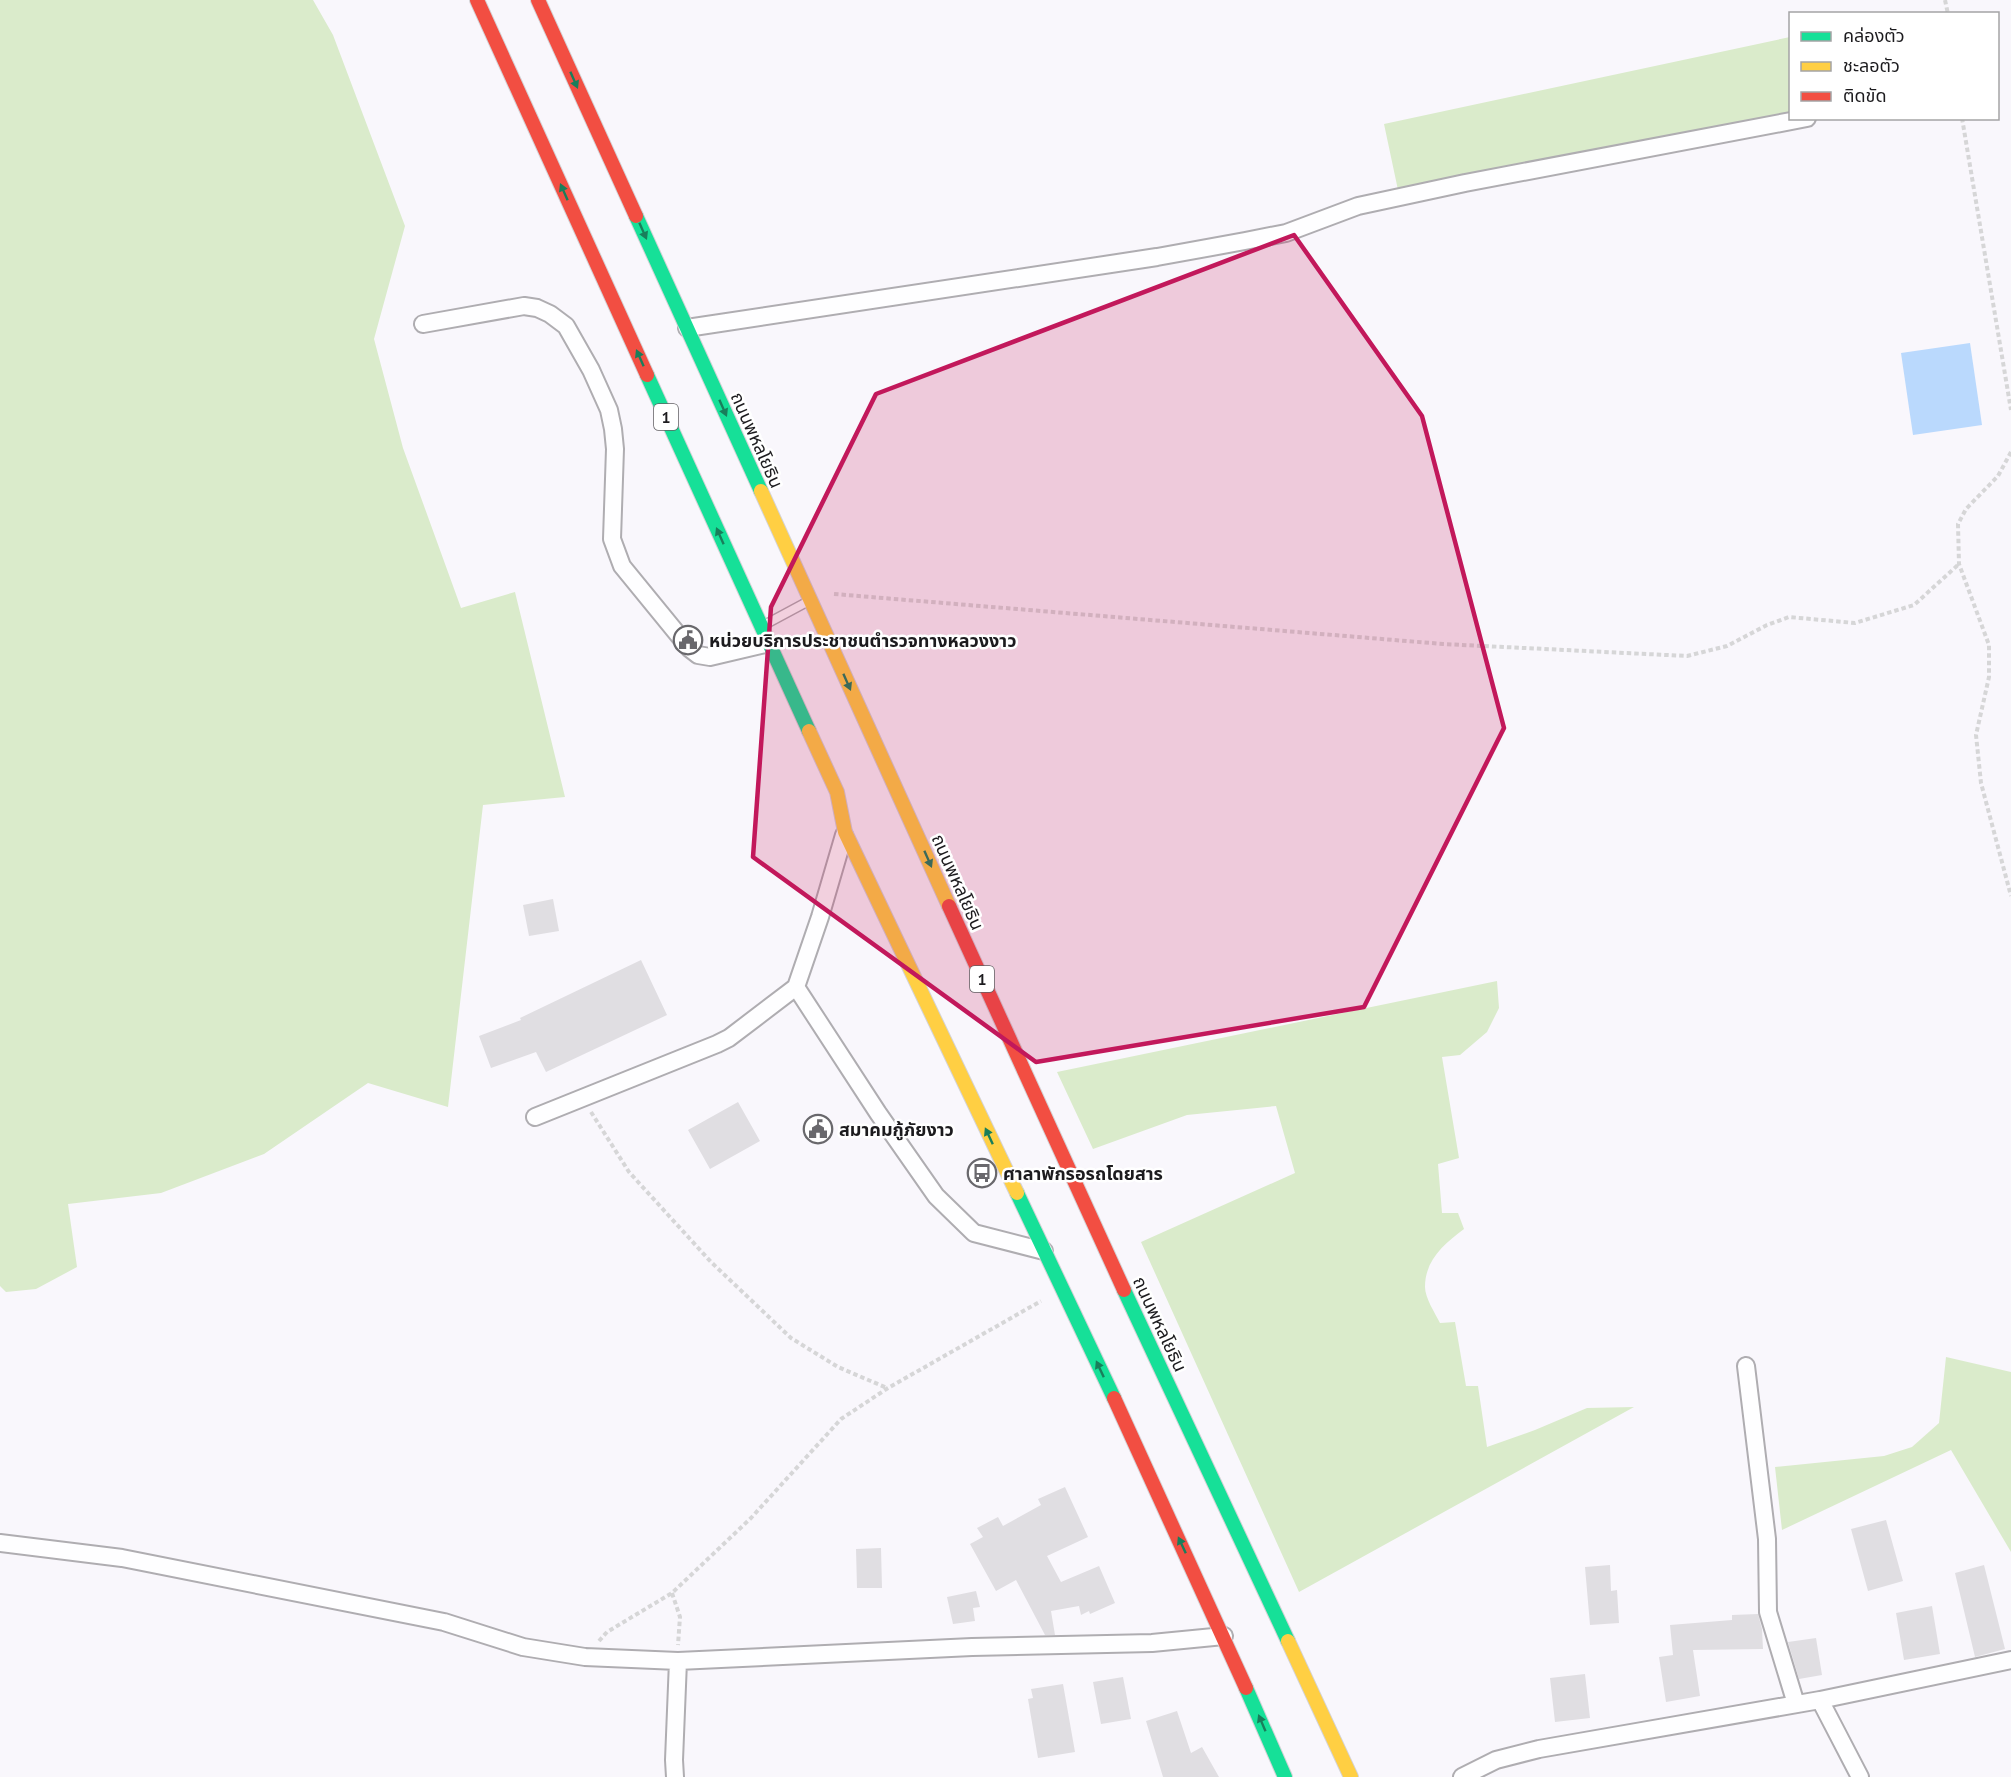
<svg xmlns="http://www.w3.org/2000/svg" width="2011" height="1777" font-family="'PT Sans','Noto Sans Thai',sans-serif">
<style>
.green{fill:#daebcb}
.water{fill:#bad9fd}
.building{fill:#e0dee2}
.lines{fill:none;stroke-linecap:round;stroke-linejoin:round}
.lane-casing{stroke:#afadb1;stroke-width:11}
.street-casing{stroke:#afadb1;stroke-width:20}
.fast-casing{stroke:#d4d3d6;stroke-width:16}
.slow-casing{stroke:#d4d3d6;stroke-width:16}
.jam-casing{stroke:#d4d3d6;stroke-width:16}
.path{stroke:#d6d6d7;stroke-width:4;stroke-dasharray:4.5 3;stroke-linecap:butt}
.lane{stroke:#fefeff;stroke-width:8}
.street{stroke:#fefeff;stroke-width:16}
.fast{stroke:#16e098;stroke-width:14}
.slow{stroke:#ffcf43;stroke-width:14}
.jam{stroke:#f24e42;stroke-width:14}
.oneway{fill:#197e5b}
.marked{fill:#c2185b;fill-opacity:0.2;stroke:#c2185b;stroke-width:4.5;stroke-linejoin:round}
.labels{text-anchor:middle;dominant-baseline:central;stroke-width:5;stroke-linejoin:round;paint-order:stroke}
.shield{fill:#fff;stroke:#605f62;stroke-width:1.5}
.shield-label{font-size:16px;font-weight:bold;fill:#1c1b1e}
.street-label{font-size:18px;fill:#1c1b1e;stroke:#fff}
.poi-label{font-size:18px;font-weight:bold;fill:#1c1b1e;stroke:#fff;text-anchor:start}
</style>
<rect width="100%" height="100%" fill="#f9f7fc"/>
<path class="green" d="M0,0h313l20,35 72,191 -31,113 29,109 58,160 54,-16 50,205 -82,8 -35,302 -80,-24 -104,71 -103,39 -93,11 9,63 -41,22 -30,3 -6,-6z
M1790,37v78l-392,75 -14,-66z
M1497,981l2,27 -12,24 -27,23 -18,2 17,101 -21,6 4,49h16l6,16c-20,15 -39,31 -39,58 0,11 10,26 15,36l15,-1 11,64h12l9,61 48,-17 52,-22 47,-1 -335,185 -158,-350 154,-69 -19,-67 -89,9 -94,34 -36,-77z
M1946,1357l65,15v180l-60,-102 -169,80 -7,-63 109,-11 28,-9 27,-24z"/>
<path class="water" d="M1970,343l12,82 -69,10 -12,-82z"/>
<path class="building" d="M553,899l6,32 -30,5 -6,-31z
M641,960l26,55 -121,57 -10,-20 -45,16 -12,-32 42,-16 -1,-2z
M738,1102l22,39 -50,28 -22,-39z
M1065,1487l23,50 -41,19 14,26 38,-16 16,37 -25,11 -1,-3 -8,4 -2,-9 -28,5 4,24h-10l-29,-55 -20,11 -26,-47 13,-7 -6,-9 21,-11 5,9 38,-21 -3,-6z
M1886,1520l17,61 -35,10 -17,-62z
M881,1548l1,40h-25l-1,-39z
M1610,1565l1,26 6,-1 2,33 -29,2 -5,-58z
M1984,1565l21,84 -30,8 -20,-84z
M976,1591l4,16 -7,1 2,13 -22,3 -6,-27z
M1932,1606l8,48 -36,6 -8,-47z
M1758,1614l4,15 1,20 -70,1 7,46 -34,6 -7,-45 14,-2 -3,-30 62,-5v-5z
M1816,1638l6,37 -23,4 -11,-37z
M1585,1674l5,44 -35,4 -5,-44z
M1123,1677l8,42 -30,5 -8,-42z
M1063,1684l12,68 -37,6 -10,-59 5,-1 -2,-9z
M1177,1711l14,42 11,-6 17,30h-56l-17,-56z"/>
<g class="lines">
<g class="lane-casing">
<path id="lane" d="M766,624l39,-21"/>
</g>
<g class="street-casing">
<path id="street" d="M423,324l101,-18 13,2 13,6 16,12 25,44 18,40 4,19 2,20 -3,90 10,27 67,82 9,7 12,2 59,-14
M687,328l470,-71 88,-16 41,-8 72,-27 107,-23 342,-65
M844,835l-24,82 -24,70 82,126 58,83 38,37 70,18
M535,1117l182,-73 12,-6 67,-51
M1746,1366l21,173 1,73 28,92
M0,1543l122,15 322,64 79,25 62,10 93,4 294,-14 180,-4 72,-7
M1820,1700l40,77
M675,1777l-1,-17 4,-99
M1462,1777l34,-17 43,-11 281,-49 191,-40"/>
</g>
<g class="fast-casing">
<path id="fast" d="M636,216l125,275
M647,375l162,356
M1017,1193l97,205
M1124,1290l164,351
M1246,1688l39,89"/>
</g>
<g class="slow-casing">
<path id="slow" d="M761,491l188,415
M809,731l28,61 8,40 172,361
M1288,1641l63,136"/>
</g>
<g class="jam-casing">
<path id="jam" d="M477,0l170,375
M538,0l98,216
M949,906l175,384
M1114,1398l132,290"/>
</g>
<path class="path" d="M1945,0l3,14
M1962,118l49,292
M2011,452l-13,24 -32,33 -8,15 1,40 30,81v32l-13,58 5,48 30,113
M834,594l609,50 244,12 40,-10 40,-21 22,-8 66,6 59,-18 45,-41
M591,1112l38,60 82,90 80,76 47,29 49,21
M672,1593l8,24 -2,28
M599,1641l8,-9 65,-39 79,-75 90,-99 47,-31 153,-87"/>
<use href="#lane" class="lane"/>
<use href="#street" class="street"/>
<use href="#fast" class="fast"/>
<use href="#slow" class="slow"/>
<use href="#jam" class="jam"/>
</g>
<defs><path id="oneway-solid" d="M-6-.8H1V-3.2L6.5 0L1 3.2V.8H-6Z" transform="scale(1.5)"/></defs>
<g class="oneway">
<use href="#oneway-solid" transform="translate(574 80) rotate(66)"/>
<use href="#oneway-solid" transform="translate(564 192) rotate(-114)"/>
<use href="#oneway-solid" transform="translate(643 231) rotate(66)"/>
<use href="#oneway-solid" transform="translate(640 358) rotate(-114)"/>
<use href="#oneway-solid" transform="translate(723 408) rotate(66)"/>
<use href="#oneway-solid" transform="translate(720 536) rotate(-114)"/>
<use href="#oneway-solid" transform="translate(847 682) rotate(66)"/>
<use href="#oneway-solid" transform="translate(928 859) rotate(66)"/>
<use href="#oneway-solid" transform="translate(989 1136) rotate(-115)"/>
<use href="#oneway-solid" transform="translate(1100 1369) rotate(-115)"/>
<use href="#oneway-solid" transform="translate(1182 1545) rotate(-115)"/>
<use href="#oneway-solid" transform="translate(1262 1723) rotate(-113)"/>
</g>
<path class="marked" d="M1294,235l128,181 82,312 -140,279 -328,55 -283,-205 18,-250 105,-213z"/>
<defs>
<g id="civic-ring" transform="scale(1.5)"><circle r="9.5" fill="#fff" stroke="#69686c" stroke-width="1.5"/><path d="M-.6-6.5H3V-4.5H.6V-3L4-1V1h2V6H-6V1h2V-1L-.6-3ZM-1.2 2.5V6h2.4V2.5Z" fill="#69686c"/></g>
<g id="bus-ring" transform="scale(1.5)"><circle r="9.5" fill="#fff" stroke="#69686c" stroke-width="1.5"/><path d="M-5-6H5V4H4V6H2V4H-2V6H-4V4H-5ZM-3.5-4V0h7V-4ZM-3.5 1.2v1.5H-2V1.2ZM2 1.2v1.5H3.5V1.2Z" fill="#69686c"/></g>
</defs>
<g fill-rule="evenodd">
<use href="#civic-ring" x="688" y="640"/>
<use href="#civic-ring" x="818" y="1129"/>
<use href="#bus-ring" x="982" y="1173"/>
</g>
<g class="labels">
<g class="shield">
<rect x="654" y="404" width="24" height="26" rx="4.5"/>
<rect x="970" y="966" width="24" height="26" rx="4.5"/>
</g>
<g class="shield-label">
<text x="666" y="417">1</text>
<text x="982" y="979">1</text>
</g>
<g class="street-label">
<text transform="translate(757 440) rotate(66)">ถนนพหลโยธิน</text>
<text transform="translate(958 882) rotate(66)">ถนนพหลโยธิน</text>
<text transform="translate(1160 1324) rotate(65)">ถนนพหลโยธิน</text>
</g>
<g class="poi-label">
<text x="709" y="640">หน่วยบริการประชาชนตำรวจทางหลวงงาว</text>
<text x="839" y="1129">สมาคมกู้ภัยงาว</text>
<text x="1003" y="1173">ศาลาพักรอรถโดยสาร</text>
</g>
</g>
<rect x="1789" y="12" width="210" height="108" fill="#ffffff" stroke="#a4a4a5" stroke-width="1.5"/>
<rect x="1801" y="32" width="30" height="9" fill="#16e098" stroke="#a4a4a5" stroke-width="1.5"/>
<text x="1843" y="42" font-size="18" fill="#1c1b1e">คล่องตัว</text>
<rect x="1801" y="62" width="30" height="9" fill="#ffcf43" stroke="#a4a4a5" stroke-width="1.5"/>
<text x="1843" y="72" font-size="18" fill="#1c1b1e">ชะลอตัว</text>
<rect x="1801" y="92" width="30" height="9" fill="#f24e42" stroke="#a4a4a5" stroke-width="1.5"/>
<text x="1843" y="102" font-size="18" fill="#1c1b1e">ติดขัด</text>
</svg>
